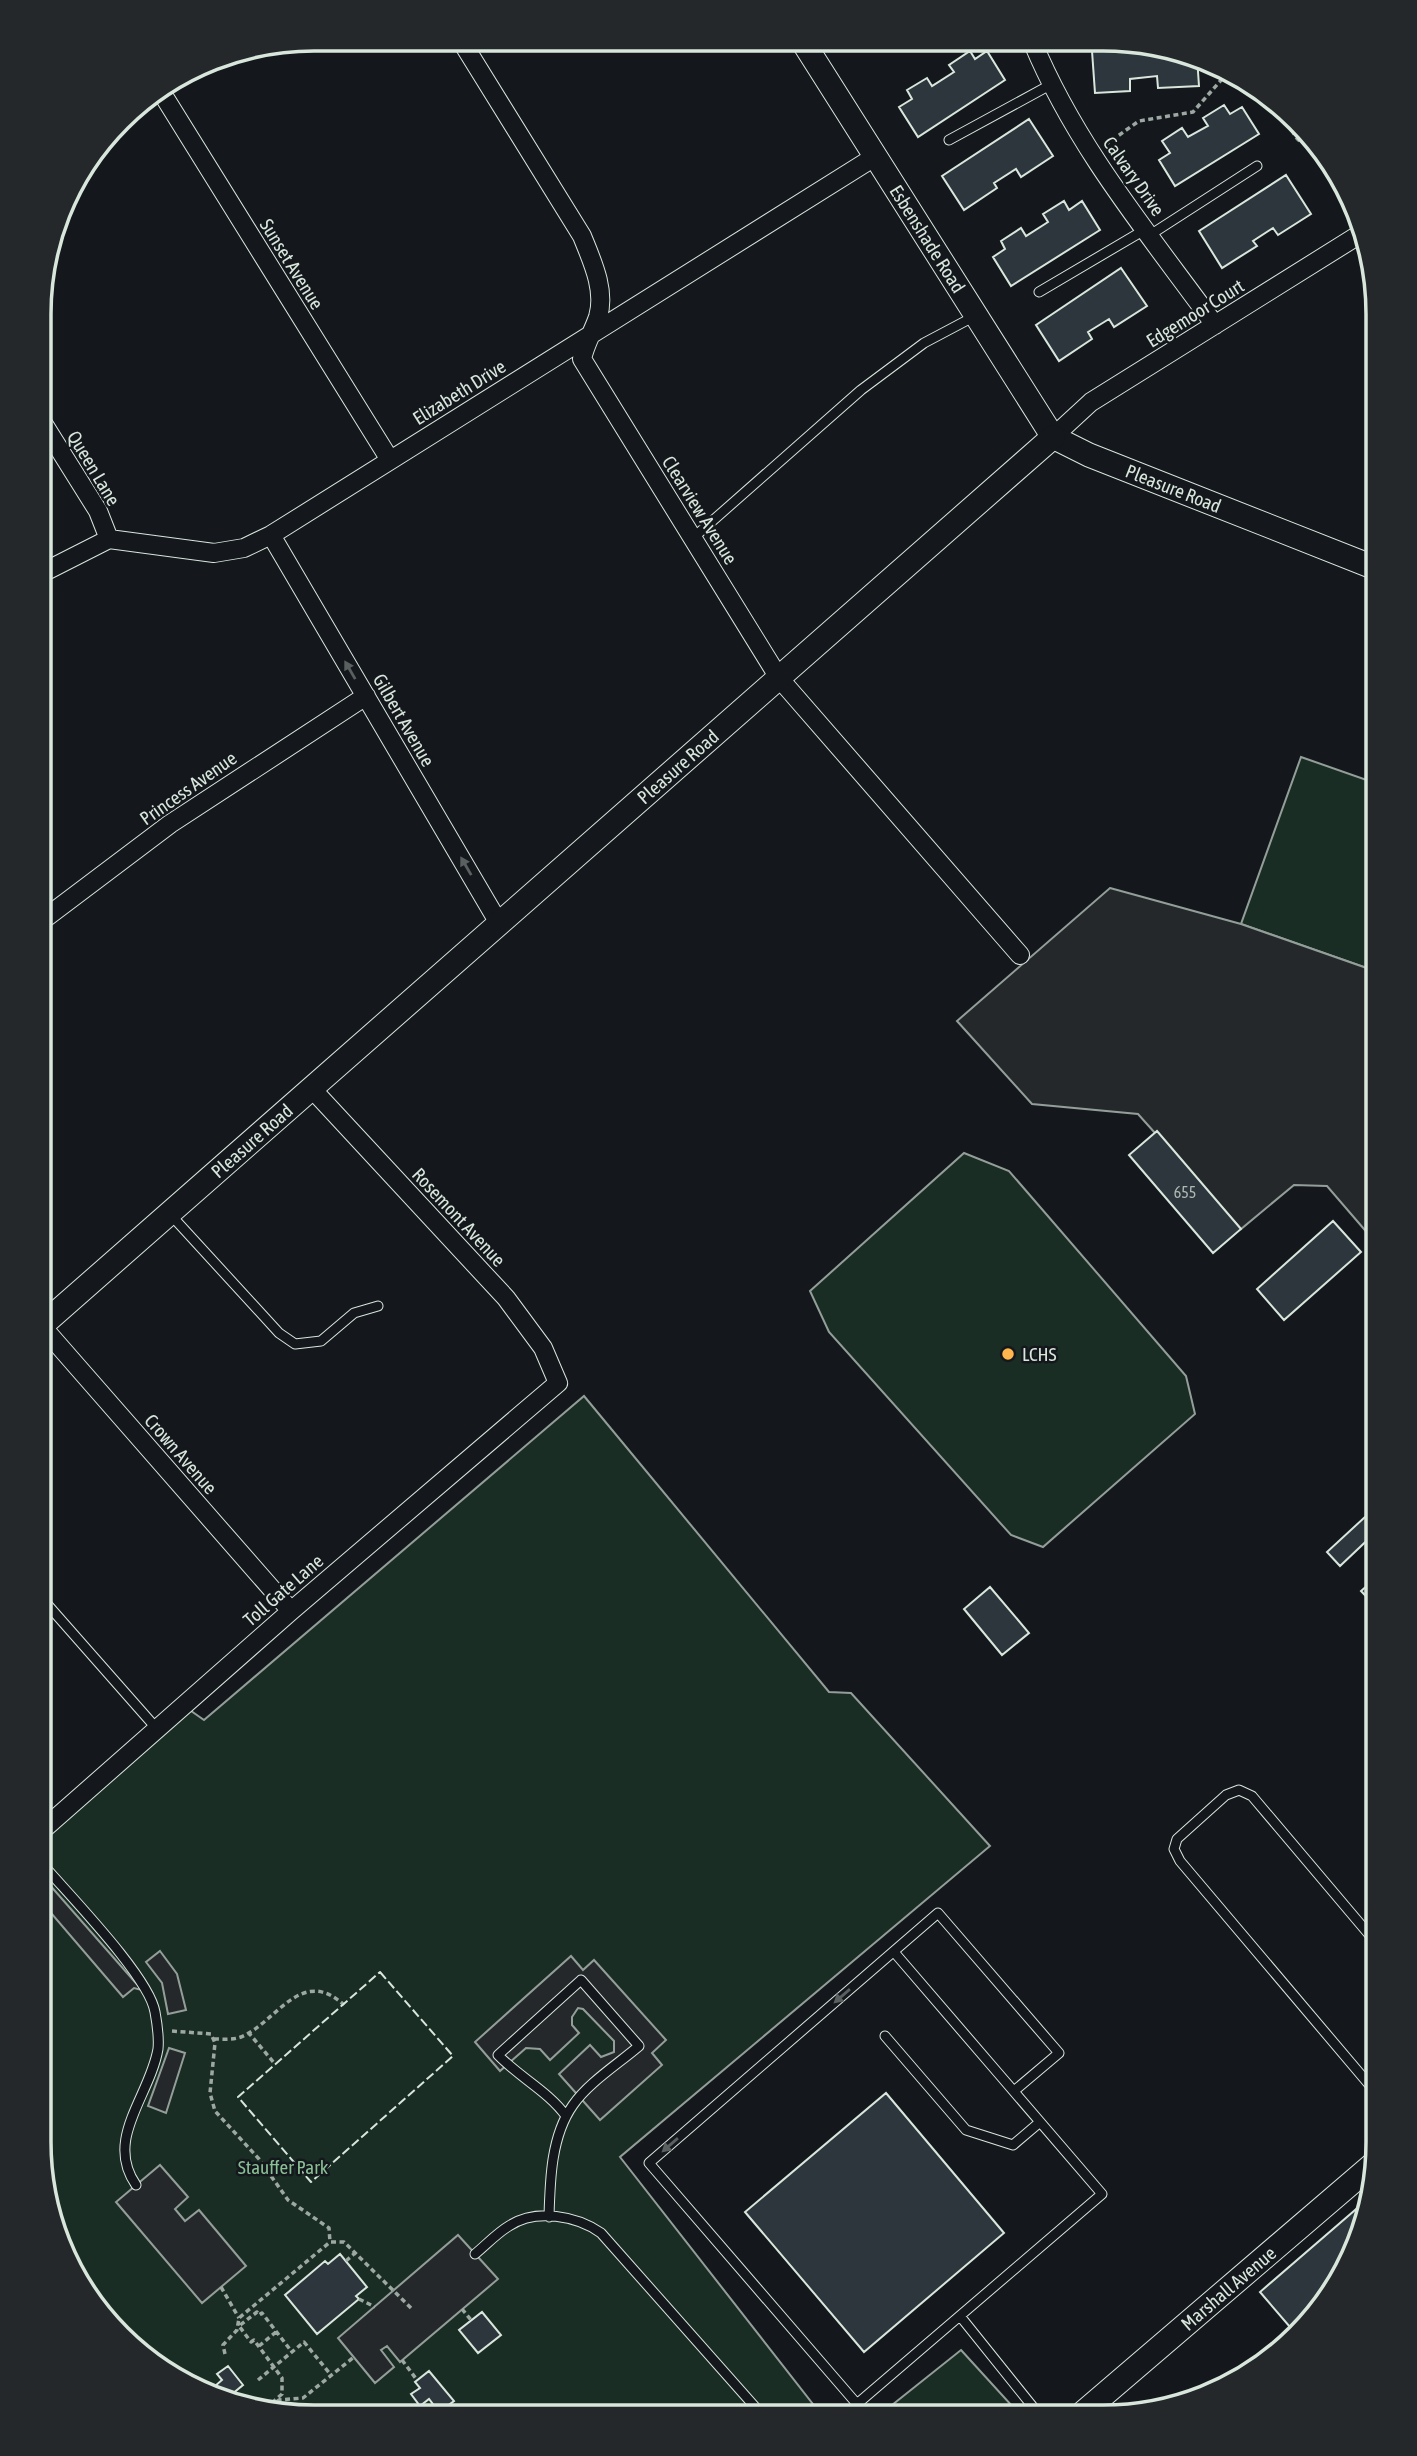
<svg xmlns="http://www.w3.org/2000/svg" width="1417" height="2456" font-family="'Asap Condensed',sans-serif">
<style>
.green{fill:#1a2d24;stroke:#939e99;stroke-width:2}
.parking{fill:#24282b;stroke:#939e99;stroke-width:2}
.building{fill:#2c363c;stroke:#d8e6dc;stroke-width:2}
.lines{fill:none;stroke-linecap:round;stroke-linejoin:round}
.service-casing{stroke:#d8e6dc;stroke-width:11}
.minor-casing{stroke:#d8e6dc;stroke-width:20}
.tertiary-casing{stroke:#d8e6dc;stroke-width:25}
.path{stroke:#9da8a2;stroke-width:3.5;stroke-dasharray:5 3.5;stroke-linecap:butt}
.service{stroke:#14181c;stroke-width:9}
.minor{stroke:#14181c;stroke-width:18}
.tertiary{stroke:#14181c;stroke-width:23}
.fence{stroke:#d8e6dc;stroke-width:2;stroke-dasharray:9 3.5;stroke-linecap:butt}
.oneway{fill:#59605f}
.poi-dot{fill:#ffb74d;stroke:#14181c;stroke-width:2.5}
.labels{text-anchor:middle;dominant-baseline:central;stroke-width:5;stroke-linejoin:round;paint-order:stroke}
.number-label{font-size:16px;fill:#adbab4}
.street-label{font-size:19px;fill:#d8e6dc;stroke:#14181c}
.poi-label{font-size:19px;fill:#d8e6dc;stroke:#14181c;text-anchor:start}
.park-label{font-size:19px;fill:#8ac095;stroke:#14181c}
.rim{fill:none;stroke:#d8e6dc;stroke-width:3.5}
</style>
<rect width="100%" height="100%" fill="#14181c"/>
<path class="green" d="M1301,757l77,27v188l-137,-48z
M964,1153l45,18 177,205 9,38 -152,133 -32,-12 -182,-203 -19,-41z
M584,1396l245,296 22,1 139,153 -370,311 203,260 -545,-2 -86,-26 -59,-40 -48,-54 -32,-64 -14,-89v-309l145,-127 20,14z
M961,2350l61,67h-145z"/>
<path class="parking" d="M1110,888l131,36 137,48 -2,271 -49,-57 -33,-1 -53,44 -103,-115 -106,-10 -75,-83z
M41,1875l101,115 -8,-2 -11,9 -84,-98z
M160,1951l17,23 9,36 -18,4 -6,-31 -16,-21z
M571,1956l12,14 11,-10 72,80 -14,13 10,12 -62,55 -41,-46 31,-29 11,12 13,-5v-11l-31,-32 -5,-1 -6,9v8l7,8 -29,27 -10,-11 -14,-1 -26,23 -25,-29z
M169,2048l16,5 -19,60 -18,-7z
M160,2165l28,32 -13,12 10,12 14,-11 47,56 -44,37 -86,-101z
M458,2235l40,44 -98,83 -13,-16 -6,4 13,17 -19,16 -37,-45z"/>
<path class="building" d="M1163,46l34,11 2,29 -41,2 -1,-12 -27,3v12l-35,2 -3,-42z
M970,51l5,8 12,-8 18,29 -87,57 -19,-30 13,-8 -5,-9 20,-12 5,8 22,-14 -5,-7z
M1224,105l6,9 12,-7 17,27 -84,52 -16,-26 11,-7 -8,-12 20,-13 6,9 20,-11 -5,-8z
M1029,119l24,37 -32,21 -5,-8 -22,14 3,5 -33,22 -22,-34z
M1286,175l25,39 -33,21 -5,-7 -20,13 4,5 -35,22 -23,-37z
M1064,201l5,9 13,-9 18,29 -89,56 -18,-29 12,-8 -4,-8 20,-13 5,8 22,-14 -5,-8z
M1121,268l26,38 -33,21 -5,-8 -21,13 4,7 -33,22 -23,-36z
M1157,1131l84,98 -28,24 -84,-98z
M1333,1221l28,31 -77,68 -27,-31z
M1378,1505v25l-38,36 -13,-14z
M1378,1576v33l-17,-18z
M990,1587l39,46 -27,22 -38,-46z
M886,2093l118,140 -140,119 -119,-140z
M1369,2198l-11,49 -37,63 -25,24 -36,-42z
M340,2254l27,33 -11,9 3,3 -42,35 -32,-39 40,-34 3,3z
M482,2312l19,23 -23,18 -19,-23z
M228,2366l15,19 -17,14 -33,-10 6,-5 8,9 15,-13 -5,-6z
M429,2371l25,30 -15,11 -10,-13 -9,7 -9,-12 9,-6 -5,-6z"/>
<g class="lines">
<g class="service-casing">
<path id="service" d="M949,140l101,-55
M1150,235l107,-69
M1039,292l107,-63
M693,538l168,-148 63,-47 51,-27
M170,1214l109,119 16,11 26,-3 33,-28 24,-7
M39,1595l118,134
M39,1860c27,32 110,116 116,152 2,11 4,27 3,37 -8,47 -54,90 -22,136
M894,1952c69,81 139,161 208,242l-245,210 -208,-241 289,-250 121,140 -45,38
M885,2036l81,94 47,15 27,-23
M1367,2082l11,-10
M1378,2095l-198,-234 -6,-12 3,-10 49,-44 13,-5 13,6 126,149
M549,2217c1,-37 2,-81 24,-112 15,-22 45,-41 66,-59l-58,-66 -83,75c21,22 51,37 68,61
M475,2254c11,-9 22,-21 34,-28 27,-18 68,-10 92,7l163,184
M960,2316l81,101"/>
</g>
<g class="minor-casing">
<path id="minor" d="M460,39l122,197c10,25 24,54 16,81 -5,15 -13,27 -16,42l197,319 241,277
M1033,43c43,104 116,191 182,282
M160,90l230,370
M41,420l57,91 11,28
M1053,437l38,-35 274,-171
M271,535l229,390
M40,574l69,-35 105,14 30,-5 27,-13 605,-379
M40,922l130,-98 196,-128
M40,1324l251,287
M39,1833l252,-222 267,-228 -15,-35 -37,-50 -193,-208"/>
</g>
<g class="tertiary-casing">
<g id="tertiary">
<path id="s1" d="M803,42l250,395"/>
<path id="s2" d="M1053,437l36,18 289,114"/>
<path id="s3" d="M40,1327l1013,-890"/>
<path id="s4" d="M1078,2417l300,-257"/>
</g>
</g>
<path class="path" d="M1290,113c1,20 5,33 27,31
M1105,145l34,-24 54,-9 37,-42
M172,2031l39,3 4,9 -5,50 5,18 44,48 29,41 41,28 1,14
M248,2032l27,32
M214,2039c9,0 19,1 27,-2 35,-14 60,-72 103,-32
M346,2261l9,-8
M221,2287l18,31
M359,2299l16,8
M462,2309l9,11
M259,2346l17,-14
M225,2354l-2,-9 14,-15 2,-12 91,-76h14l67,66
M402,2360l15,20
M258,2380l46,-38 27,33
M272,2403l10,-9v-16l-28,-38 -3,2 -12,-16 18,-14 2,3 3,-2 30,39
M263,2411l16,-11 24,-2 51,-41"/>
<use href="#service" class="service"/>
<use href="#minor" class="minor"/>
<use href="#tertiary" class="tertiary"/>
<path class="fence" d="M380,1972l73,84 -142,126 -73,-85z"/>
</g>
<defs><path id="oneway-solid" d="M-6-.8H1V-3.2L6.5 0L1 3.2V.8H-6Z" transform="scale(1.75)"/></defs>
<g class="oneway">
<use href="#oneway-solid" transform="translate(350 670) rotate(-120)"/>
<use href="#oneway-solid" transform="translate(466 866) rotate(-120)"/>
<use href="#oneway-solid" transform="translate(842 1996) rotate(139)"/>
<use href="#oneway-solid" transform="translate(670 2145) rotate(139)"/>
</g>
<circle class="poi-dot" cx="1008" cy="1354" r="7"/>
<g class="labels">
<g class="number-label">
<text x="1185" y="1192">655</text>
</g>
<g class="street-label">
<text transform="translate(1134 176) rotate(55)">Calvary Drive</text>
<text stroke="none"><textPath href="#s1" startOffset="233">Esbenshade Road</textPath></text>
<text transform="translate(292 264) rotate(58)">Sunset Avenue</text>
<text transform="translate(1195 313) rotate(-32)">Edgemoor Court</text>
<text transform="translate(459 392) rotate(-32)">Elizabeth Drive</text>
<text transform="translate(94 468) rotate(59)">Queen Lane</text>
<text stroke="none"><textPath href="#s2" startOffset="131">Pleasure Road</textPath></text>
<text transform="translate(700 510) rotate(58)">Clearview Avenue</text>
<text transform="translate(404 720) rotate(60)">Gilbert Avenue</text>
<text stroke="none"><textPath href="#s3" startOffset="849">Pleasure Road</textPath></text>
<text transform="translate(188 788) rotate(-35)">Princess Avenue</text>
<text stroke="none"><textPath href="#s3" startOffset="282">Pleasure Road</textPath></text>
<text transform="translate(459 1217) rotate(47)">Rosemont Avenue</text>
<text transform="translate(181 1454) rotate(49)">Crown Avenue</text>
<text transform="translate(283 1590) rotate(-41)">Toll Gate Lane</text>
<text stroke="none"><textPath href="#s4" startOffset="198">Marshall Avenue</textPath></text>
</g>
<g class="poi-label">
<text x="1022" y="1354">LCHS</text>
</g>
<g class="park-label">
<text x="283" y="2167">Stauffer Park</text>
</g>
</g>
<path d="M0 0H1417V2456H0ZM314 51H1103A263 263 0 0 1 1366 314V2142A263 263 0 0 1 1103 2405H314A263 263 0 0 1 51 2142V314A263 263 0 0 1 314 51Z" fill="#24282b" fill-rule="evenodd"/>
<path class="rim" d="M314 51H1103A263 263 0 0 1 1366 314V2142A263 263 0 0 1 1103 2405H314A263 263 0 0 1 51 2142V314A263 263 0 0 1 314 51Z"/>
</svg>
